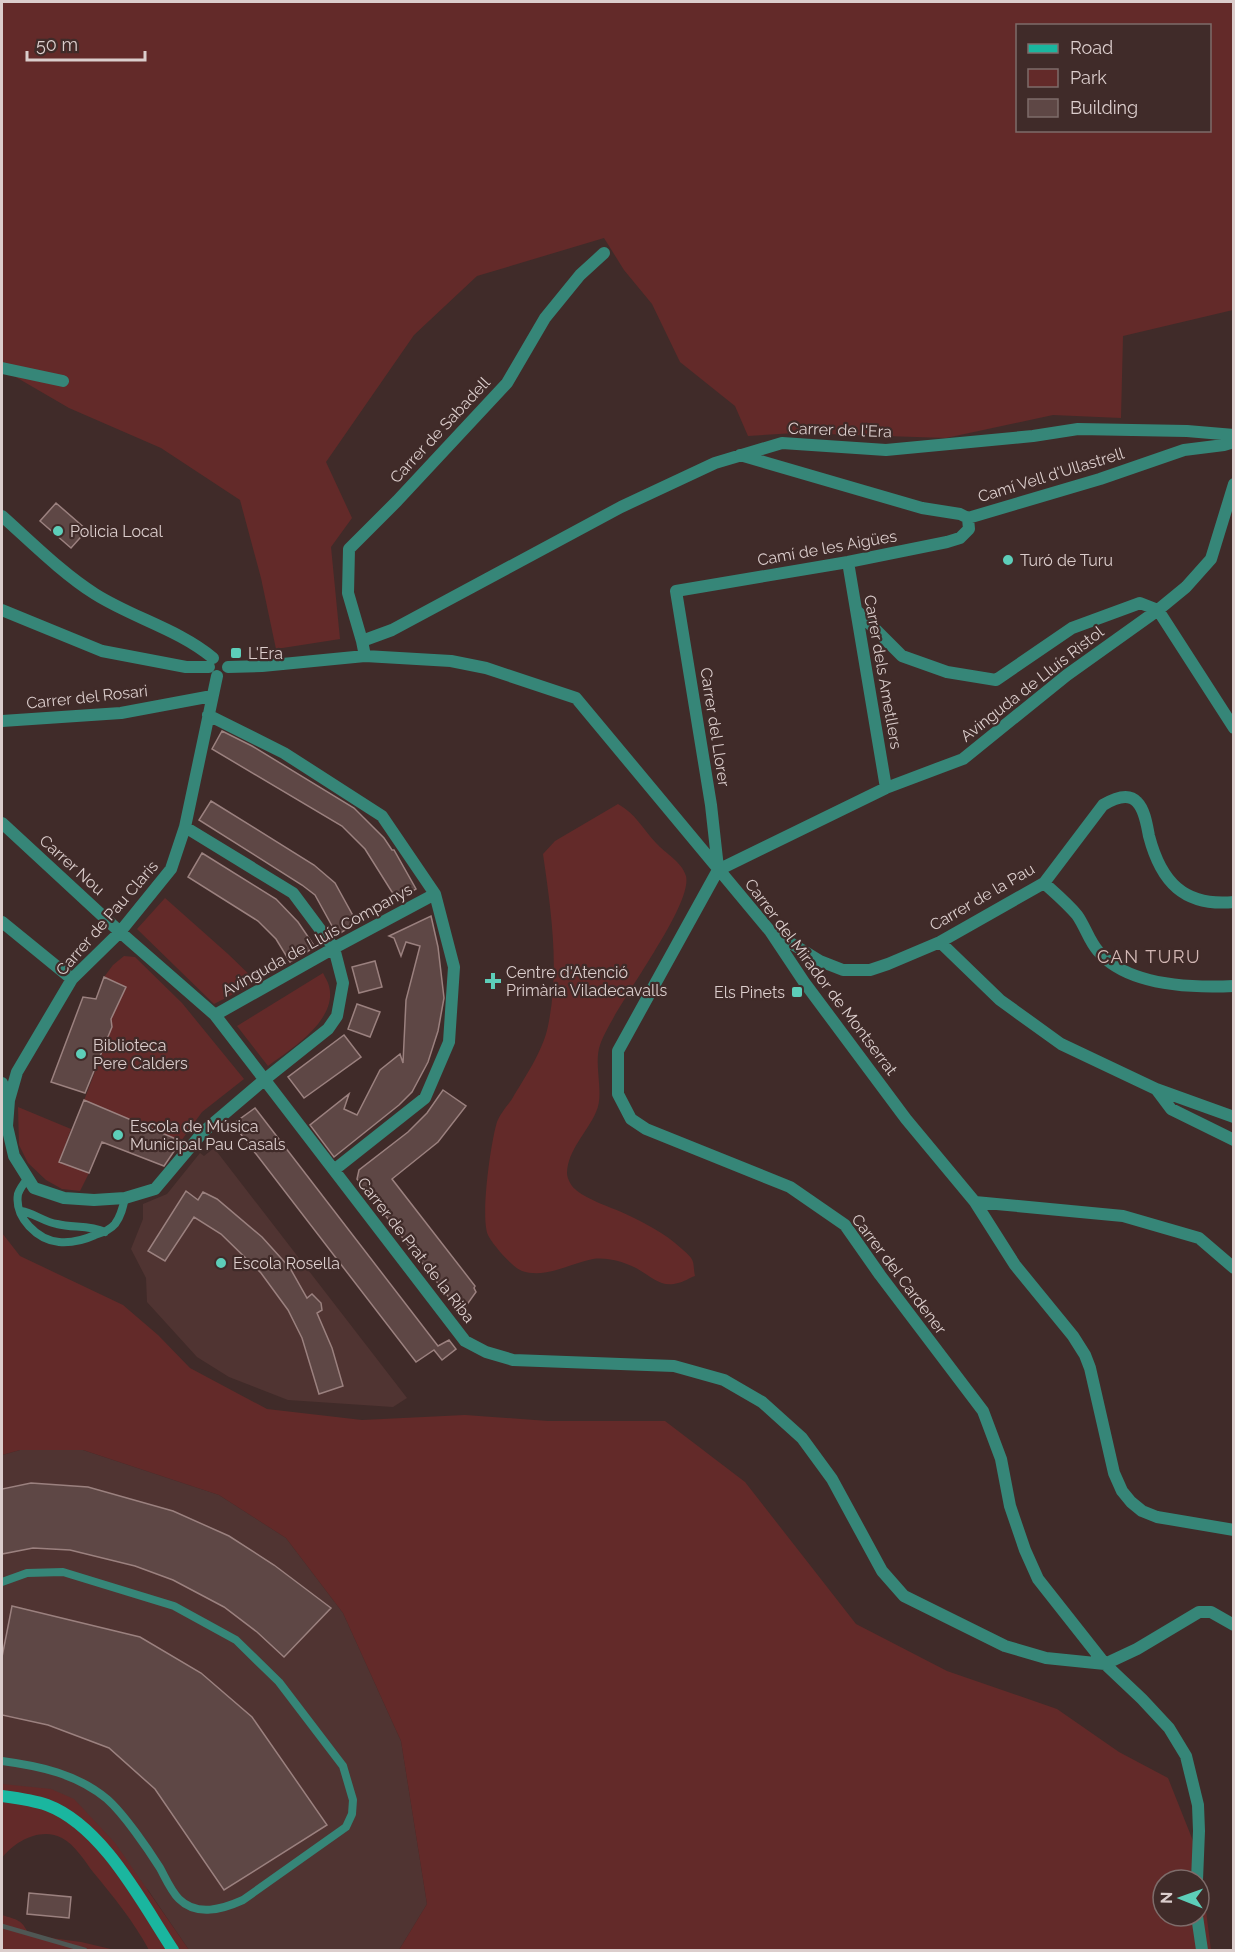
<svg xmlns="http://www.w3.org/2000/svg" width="1235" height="1952" font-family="Raleway,sans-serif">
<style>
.built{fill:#503432}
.green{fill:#632a29;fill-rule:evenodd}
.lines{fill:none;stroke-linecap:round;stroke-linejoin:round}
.stream{stroke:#4f5754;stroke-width:4.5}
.building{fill:#5e4745;stroke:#9b817f;stroke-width:1.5}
.lane{stroke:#368678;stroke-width:8}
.street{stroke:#368678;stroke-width:12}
.secondary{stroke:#1ab69f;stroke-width:12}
.poi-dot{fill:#5dceb9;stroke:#402b29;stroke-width:2}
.labels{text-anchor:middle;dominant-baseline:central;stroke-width:4.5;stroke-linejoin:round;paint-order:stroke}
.street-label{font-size:16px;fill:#dbcdcc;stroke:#402b29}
.poi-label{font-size:16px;fill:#dbcdcc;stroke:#402b29;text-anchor:start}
.neighbourhood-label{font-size:18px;letter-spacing:1.5px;fill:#d3b8b5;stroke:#402b29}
</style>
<rect width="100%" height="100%" fill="#402b29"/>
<path class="built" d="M214,1148l193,250 -14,9 -105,-7 -59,-23 -32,-20 -50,-55 -1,-24 -15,-29 12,-30v-15l24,-10 33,-41 4,3z
M20,1450h63l136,45 67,43 57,75 58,128 26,163 -28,46h-210l-41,-60 -146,-106v-329z"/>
<path class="green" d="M2,2h1231v308l-110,26 -2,82 -68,-3 -107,23 -151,-5 -47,3 -13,-30 -55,-44 -28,-58 -28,-34 -20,-32 -127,38 -63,59 -88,127 26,56 -21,29 9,92 -64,10 -15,-71 -21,-78 -79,-52 -92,-40 -67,-39zM1018,26h192v104h-192z
M618,804c18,10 24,24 38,39 9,10 26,19 30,33 7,31 -73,131 -86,169 -7,20 5,49 -4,67 -9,21 -28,37 -29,61 0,5 4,13 8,16 9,9 32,17 44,22 22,10 45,21 63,38 3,3 10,8 11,13 1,4 1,10 2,14 -6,2 -11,6 -17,7 -16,5 -25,-5 -37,-12 -13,-8 -32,-14 -48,-12 -22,4 -47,20 -71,12 -9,-3 -30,-27 -34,-36 -8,-18 3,-94 9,-113 3,-8 10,-16 15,-23 13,-22 31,-48 36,-73 12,-57 3,-116 -5,-172l12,-13z
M165,898l63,56 29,28 -43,22 -77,-75z
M124,956l11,1 47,46 62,76 -42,33 -21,29 -98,-38 29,-76 -1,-8 15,-32 -22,-10 9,-12z
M323,973c2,4 5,9 6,13 9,34 -38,63 -61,80l-31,-40z
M18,1107l53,22 -12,33 30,11 -9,18 -18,-2 -16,-9 -18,-17 -9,-18z
M2,1233l18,23 103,49 35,30 32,33 77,41 95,11 103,-5 83,6h117l80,61 111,142 91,47 110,38 62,43 49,26 31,78 12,94h-812l28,-46 -26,-163 -58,-128 -57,-75 -67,-43 -136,-45h-63l-18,5zM1163,1880h36v36h-36z
M2,1784l49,5 23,10 41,44 74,107h-40c-15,-28 -36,-54 -56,-78 -9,-12 -18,-27 -31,-34 -21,-11 -47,3 -60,20z
M2,1915c15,5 20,4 27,20l52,7 34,8h-113z"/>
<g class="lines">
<path class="stream" d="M2,1926l83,24"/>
</g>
<path class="building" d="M56,503l31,27 -16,18 -31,-27z
M222,731l30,15 102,62 30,30 8,12h2l22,39 -19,11 -32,-51 -23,-23 -130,-77z
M211,801l103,64 21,18 22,40 -20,12 -22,-40 -13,-10 -103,-65z
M202,853l74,46 22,23 17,25 -25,15 -14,-23 -18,-18 -70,-44z
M431,916l7,31 6,51 -6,33 -10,31 -16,30 -13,13 -65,52 -24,-32 39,-31 -5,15 13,6 23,-45 20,-16 3,9 3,-63 14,-54 -14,-4 -5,14 -7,-18 -5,-2z
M375,961l7,26 -23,6 -7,-26z
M104,977l22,10 -15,32 1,8 -27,66 -34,-11 32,-85 13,2z
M357,1004l23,8 -10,25 -22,-8z
M344,1035l17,22 -57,41 -16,-21z
M443,1090l23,16 -28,36 -46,37 83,107 -1,2 2,4 -15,21 -104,-134 2,-9 49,-38 19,-19z
M84,1100l97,41 -17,25 -62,-24 -13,31 -30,-11z
M255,1108l183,238 11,-6 7,9 -14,11 -8,-10 -18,12 -183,-238z
M186,1191l12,9 5,-8 14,7 45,38 28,31 17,30 5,-4 9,9 1,7 -5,3 15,35 11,38 -24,8 -17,-56 -14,-28 -27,-37 -40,-39 -27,-17 -29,44 -17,-10z
M31,1483l57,4 85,24 56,25 45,29 57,43 -47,49 -27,-25 -33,-25 -51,-27 -38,-14 -65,-16 -37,-2 -31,6v-65z
M12,1606l128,31 61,36 51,44 75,108 -103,65 -69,-101 -46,-41 -61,-23 -46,-10v-58z
M29,1893l42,4 -2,21 -42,-4z"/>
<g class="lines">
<path class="lane" d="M28,1178c-4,5 -8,10 -10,16 -4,24 20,46 41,48 12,1 25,-2 36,-7 7,-2 15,-5 20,-11 6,-8 8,-17 10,-26
M21,1211c13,2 23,11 36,13 16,4 32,1 48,8
M2,1582l25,-9 36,-1 111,34 62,34 43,42 64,84 10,34 -1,14 -6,13 -103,73c-20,9 -46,17 -64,-1 -8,-8 -14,-22 -19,-31 -12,-19 -36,-54 -53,-69 -30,-25 -67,-33 -105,-38"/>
<path class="street" d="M2,368l61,13
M740,455l182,53 38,6 8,4 132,-39 84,-29 40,-5 10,-3
M2,516c28,25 61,58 93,78 38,24 83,35 118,64
M848,562l38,226
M2,610l100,41 84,16h23
M856,610l46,46 45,16 49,8 76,-52 68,-25 18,7 76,118
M362,641l-14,-48 1,-44 48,-48 110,-118 38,-65 35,-43 24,-22
M365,656l-3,-15 30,-11 229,-123 94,-44 67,-20 104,7 147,-14 45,-7 109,2 47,4
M228,667l34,-1 103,-10 86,5 35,7 90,30 194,233 34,51 102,137 69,83 40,63 58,71 12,19 5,13 24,105 8,18 9,11 11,9 15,6 77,13
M208,715l76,38 98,63 53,78 19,73 -5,75 -24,56 -91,72
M2,721l119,-8 91,-17
M2,823l118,109 95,83 250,326 21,11 27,8 161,6 50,14 38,22 40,36 30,41 50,92 22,25 101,50 41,12 59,6
M185,827l108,66 41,55 9,35 -6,33 -9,13 -64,51 -61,52 -48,57 -30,9 -31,2 -30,-2 -30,-10 -20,-32 -7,-30 2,-26 8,-28 55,-93 48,-47 51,-63 14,-42 32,-151
M718,868l-7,-63 -35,-214 172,-29 99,-20 13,-4 9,-9 -1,-11
M718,870l-100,181v43l13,25 15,10 144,58 55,38 35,50 103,136 18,48 9,47 15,44 13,29 67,85 37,35 27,29 17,28 12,49 1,26 -2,49
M718,870l168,-82 77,-29 104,-84 91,-65 28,-23 25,-28 23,-75
M1044,883c11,10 23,20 33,32 8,11 12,26 21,36 29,35 94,37 136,35
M2,922l70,57
M776,934l44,27 23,9h27l18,-6 52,-22 104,-59 59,-78c10,-6 25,-13 34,-3 8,8 10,24 12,34 12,46 35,71 85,66
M940,942l60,58 61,44 95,45 78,28
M215,1015l119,-67 101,-54
M2,1083l7,17
M1156,1089l15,20 63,31
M975,1202l148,14 76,22 35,30
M1105,1664l32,-15 62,-37h12l23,13
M1197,1916l5,34"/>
<path class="secondary" d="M2,1796c15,2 31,4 45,9 56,21 95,98 126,145"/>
</g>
<g class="poi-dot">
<circle cx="58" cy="531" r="6"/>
<circle cx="1008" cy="560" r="6"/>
<rect x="230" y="647" width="12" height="12" rx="3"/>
<path d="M490 972h6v6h6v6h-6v6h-6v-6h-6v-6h6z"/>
<rect x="791" y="986" width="12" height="12" rx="3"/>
<circle cx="81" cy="1054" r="6"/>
<circle cx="118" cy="1135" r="6"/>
<circle cx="221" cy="1263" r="6"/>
</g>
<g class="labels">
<g class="street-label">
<text transform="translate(440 430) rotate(-47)">Carrer de Sabadell</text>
<text transform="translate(840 430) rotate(2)">Carrer de l'Era</text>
<text transform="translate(1051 475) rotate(-17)">Camí Vell d'Ullastrell</text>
<text transform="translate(827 548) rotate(-10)">Camí de les Aigües</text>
<text transform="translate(883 672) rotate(80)">Carrer dels Ametllers</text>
<text transform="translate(1032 684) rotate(-38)">Avinguda de Lluís Ristol</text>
<text transform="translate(87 697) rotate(-6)">Carrer del Rosari</text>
<text transform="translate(715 727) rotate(81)">Carrer del Llorer</text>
<text transform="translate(72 865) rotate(42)">Carrer Nou</text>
<text transform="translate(982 897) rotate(-30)">Carrer de la Pau</text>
<text transform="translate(107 918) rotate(-49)">Carrer de Pau Claris</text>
<text transform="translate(317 940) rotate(-29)">Avinguda de Lluís Companys</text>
<text transform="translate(821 977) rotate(53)">Carrer del Mirador de Montserrat</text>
<text transform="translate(416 1250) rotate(52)">Carrer de Prat de la Riba</text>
<text transform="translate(899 1274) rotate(53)">Carrer del Cardener</text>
</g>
<g class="poi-label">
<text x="70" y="531">Policia Local</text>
<text x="1020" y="560">Turó de Turu</text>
<text x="248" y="653">L'Era</text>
<text x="506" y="972">Centre d'Atenció<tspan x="506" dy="18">Primària Viladecavalls</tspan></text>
<text x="785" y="992" text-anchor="end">Els Pinets</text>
<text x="93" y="1045">Biblioteca<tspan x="93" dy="18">Pere Calders</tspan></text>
<text x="130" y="1126">Escola de Música<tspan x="130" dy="18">Municipal Pau Casals</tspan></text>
<text x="233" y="1263">Escola Rosella</text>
</g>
<g class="neighbourhood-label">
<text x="1149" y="956">CAN TURU</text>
</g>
</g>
<rect width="1235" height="1952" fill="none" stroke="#dbcdcc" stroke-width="6"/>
<rect x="1016" y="24" width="195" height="108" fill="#402b29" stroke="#7e6c6a" stroke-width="1.5"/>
<rect x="1028" y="44" width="30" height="9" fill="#1ab69f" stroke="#7e6c6a" stroke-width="1.5"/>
<text x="1070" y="54" font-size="18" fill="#dbcdcc">Road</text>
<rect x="1028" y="69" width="30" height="18" fill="#632a29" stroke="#7e6c6a" stroke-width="1.5"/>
<text x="1070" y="84" font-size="18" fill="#dbcdcc">Park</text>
<rect x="1028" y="99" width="30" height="18" fill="#5e4745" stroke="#7e6c6a" stroke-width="1.5"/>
<text x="1070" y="114" font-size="18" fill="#dbcdcc">Building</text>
<g transform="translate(1181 1898) rotate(271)"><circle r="28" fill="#402b29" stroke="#7e6c6a" stroke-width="1.5"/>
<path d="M0-4.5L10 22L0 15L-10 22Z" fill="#5dceb9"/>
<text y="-9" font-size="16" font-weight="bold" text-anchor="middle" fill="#dbcdcc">N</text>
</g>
<path d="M27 51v9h118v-9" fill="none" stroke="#dbcdcc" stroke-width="3"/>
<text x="36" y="51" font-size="18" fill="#dbcdcc" stroke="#402b29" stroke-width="4.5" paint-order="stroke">50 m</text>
</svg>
